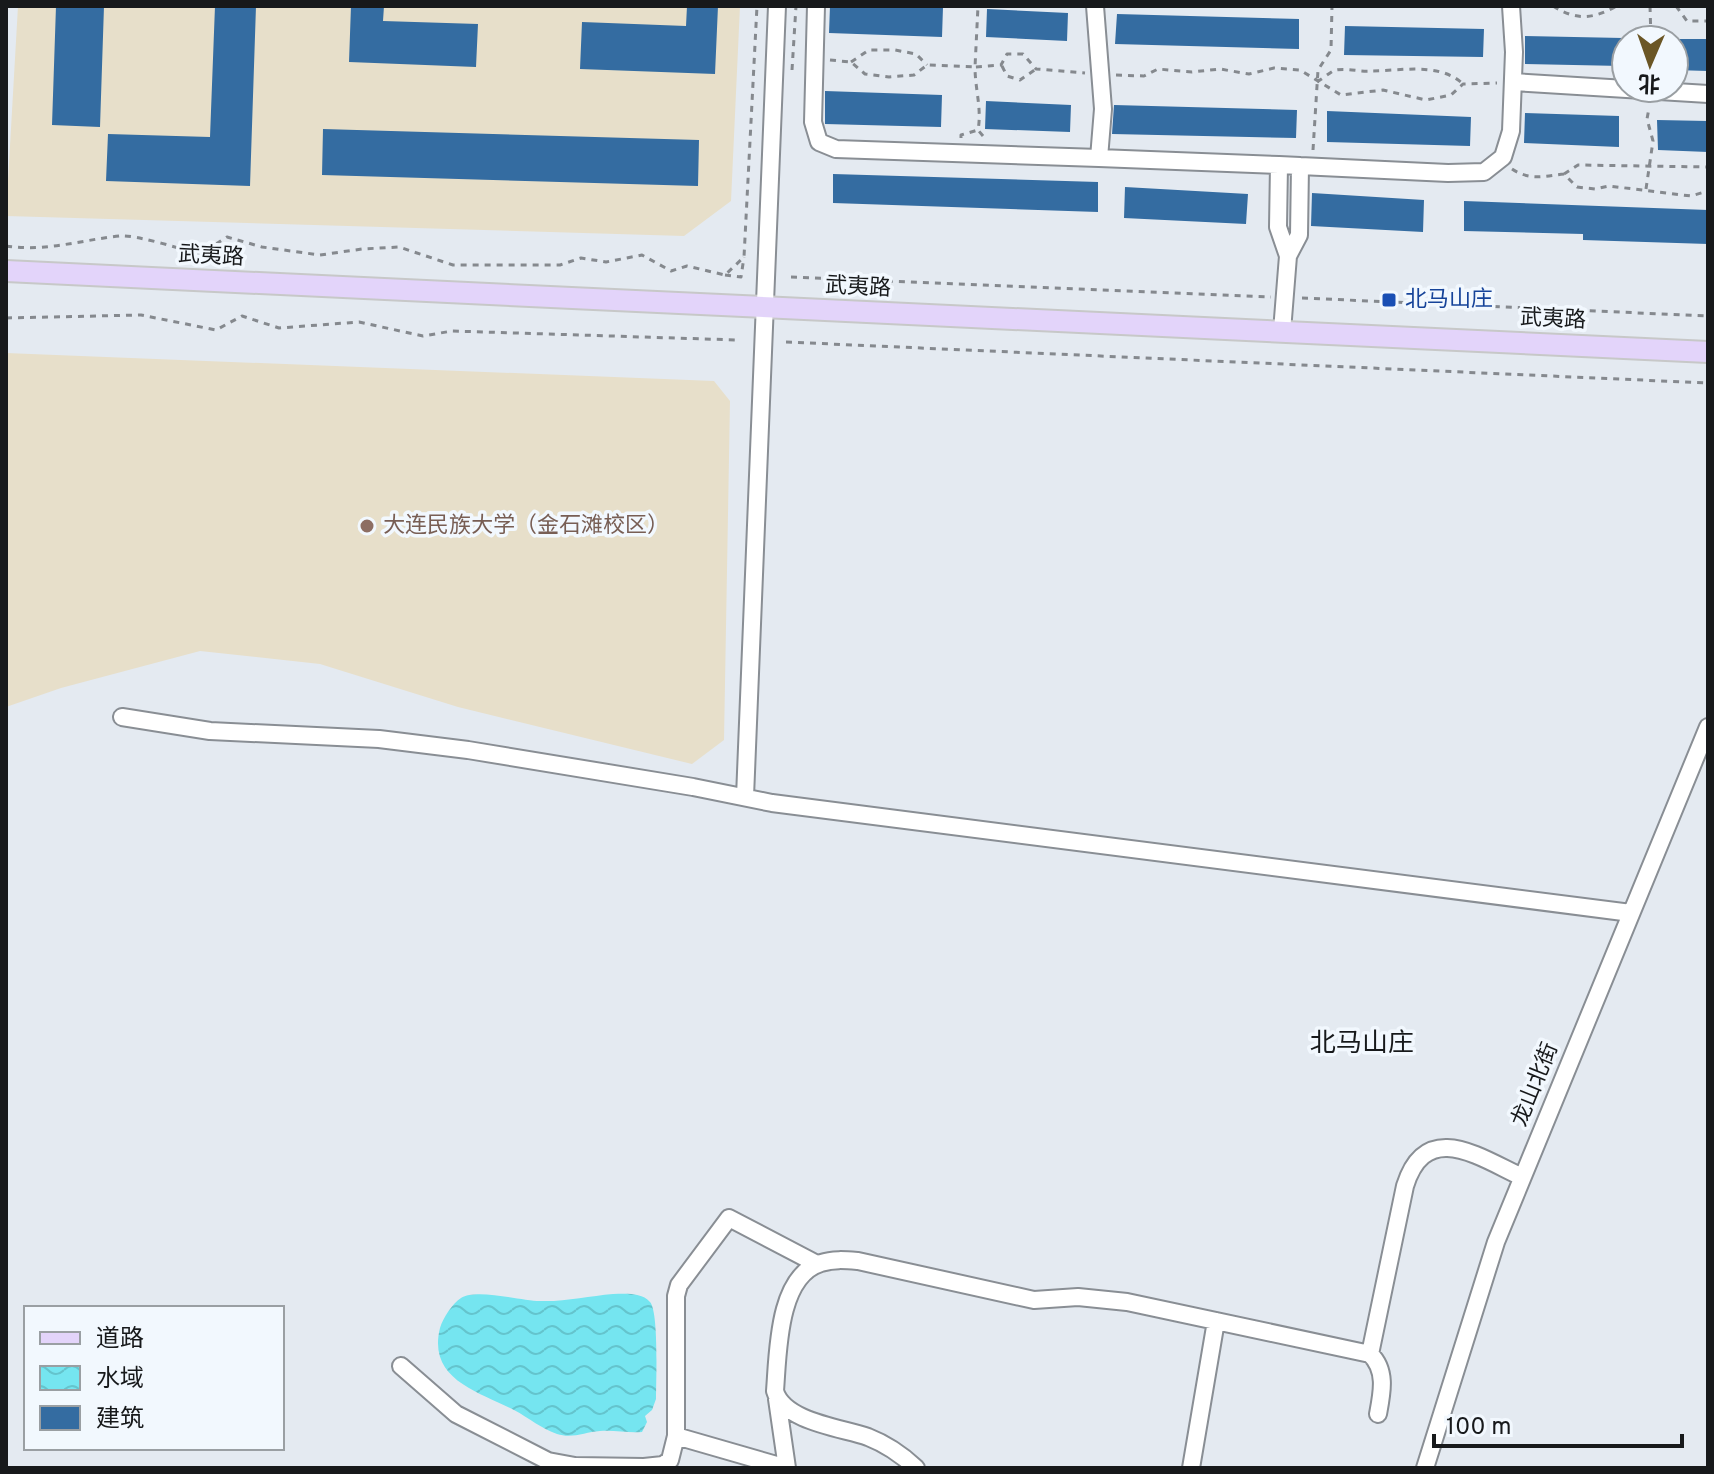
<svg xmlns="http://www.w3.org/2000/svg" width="1714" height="1474" font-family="Overpass,'Noto Sans SC',sans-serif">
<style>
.education{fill:#e7dfca}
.water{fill:url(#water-waves)}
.building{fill:#346ca1}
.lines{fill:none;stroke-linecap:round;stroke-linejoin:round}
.minor-casing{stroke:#898e94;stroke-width:20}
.major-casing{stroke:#c7c8c8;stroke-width:24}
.path{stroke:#85898e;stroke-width:3;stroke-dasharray:6 6;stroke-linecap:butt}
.minor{stroke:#fff;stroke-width:16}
.major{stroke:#e3d4fa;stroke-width:20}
.transit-dot{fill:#1a4fb4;stroke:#f2f8fe;stroke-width:3}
.education-dot{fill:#8d6e63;stroke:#f2f8fe;stroke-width:3}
.labels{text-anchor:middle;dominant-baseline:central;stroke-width:7;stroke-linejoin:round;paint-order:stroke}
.street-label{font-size:22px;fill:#17191b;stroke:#f2f8fe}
.transit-label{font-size:22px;fill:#164399;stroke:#f2f8fe;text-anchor:start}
.education-label{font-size:22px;fill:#785e54;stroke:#f2f8fe;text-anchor:start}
.quarter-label{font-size:26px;fill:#17191b;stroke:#f2f8fe}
</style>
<defs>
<pattern id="water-waves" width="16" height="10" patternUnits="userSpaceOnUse" patternTransform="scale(2)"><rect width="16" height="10" fill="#75e5f0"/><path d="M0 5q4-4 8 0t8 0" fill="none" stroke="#64c4cd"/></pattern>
</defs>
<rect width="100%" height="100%" fill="#e4eaf1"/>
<path class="education" d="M18,6h722l-9,195 -47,35 -678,-20z
M6,353l708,28 16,20 -6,339 -32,24 -234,-57 -138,-43 -120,-13 -139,37 -55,19z"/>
<path class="water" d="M613,1294c12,0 28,-2 37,8 9,10 6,80 6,97l-4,11 -7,6 2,6 -5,10c-14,1 -28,-2 -42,-1 -15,1 -28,8 -43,3 -15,-5 -28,-16 -43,-24 -34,-18 -87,-30 -74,-82 3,-10 12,-24 21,-30 16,-10 60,3 79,3 24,1 49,-5 73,-7z"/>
<path class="building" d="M56,6h48l-4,121 -48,-2z
M215,6h41l-6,180 -144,-5 2,-47 102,3z
M351,6h33l-1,15 95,3 -2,43 -127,-5z
M687,6h31l-3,68 -135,-5 2,-47 104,4z
M830,6l113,1 -1,30 -113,-4z
M987,9l81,4 -1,28 -81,-4z
M1117,14l182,5v30l-184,-5z
M1345,26l139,3 -1,28 -139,-2z
M1525,36l98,2 -1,28 -97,-2z
M1674,39h34v32l-34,-1z
M825,91l117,4 -1,32 -116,-3z
M986,101l85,4 -1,27 -85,-3z
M1114,105l183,5 -1,28 -184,-4z
M1327,111l144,6 -1,29 -143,-4z
M1525,113l94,3v31l-95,-4z
M1657,120l51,1v31l-50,-2z
M323,129l376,11 -1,46 -376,-11z
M833,174l265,8v30l-265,-9z
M1125,187l123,7 -2,30 -122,-6z
M1312,193l112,7 -1,32 -112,-6z
M1464,201l244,9v34l-125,-4v-6l-119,-3z"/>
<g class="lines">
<g class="minor-casing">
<path id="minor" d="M816,6l-3,116 6,20 17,7 263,9 4,-49 -8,-103
M1513,82l195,12
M1099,158l180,7
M1300,166l148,7 36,-1 19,-15 8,-26 3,-79 -3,-46
M1282,331l6,-75 11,-21 1,-69 -21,-1 -1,62 10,29
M122,717l88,14 169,8 89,11 225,37 79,16 859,110
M745,797l32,-791
M1370,1354l35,-168c21,-67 74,-29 117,-9
M401,1366l55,48 92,47 27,5 69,1 19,-2 7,-5 6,-24v-140l3,-11 50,-67 88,46
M777,1399l10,69
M676,1436l111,32
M916,1468c-14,-13 -30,-24 -48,-31 -25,-9 -84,-15 -93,-46 3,-36 2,-115 46,-128 12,-4 24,-3 37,-2l176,39 44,-3 49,5 243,52c17,16 12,39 8,60
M1191,1468l25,-147
M1425,1468l71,-226 212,-515"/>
</g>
<g class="major-casing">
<path id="major" d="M6,271l1702,81"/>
</g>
<path class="path" d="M1553,6c24,15 40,13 64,0
M1650,6l1,34
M1676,6l11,15h21
M830,60l21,2 14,12 24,3 25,-2 13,-10 48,2 3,-61
M851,62l18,-12h26l21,4 11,11
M1002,66l5,10 13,4 16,-11
M792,70l4,-64
M1116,75l28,1 14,-7 34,3 28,-3 29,5 25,-6 26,2 41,25 42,-5 43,10 25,-5 12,-11 34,-1
M1317,82c5,-3 11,-8 16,-11 10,-4 26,1 37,0 30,0 68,-9 92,12
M983,136l-5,-6c4,-21 -3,-41 -3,-63l26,-2 6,-11h16l13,15 49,4
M961,138v-3l17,-5
M1313,150l5,-80 13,-20 1,-44
M1512,169c18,12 32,7 52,5l13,13 18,2 14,-3 82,10 17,-5
M1564,174l14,-9 130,2
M1646,189l7,-48 -6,-22 2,-11
M6,246c41,6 74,-6 114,-10 19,-1 60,13 80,18l27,-17 35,10 58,8 42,-6 37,-2 54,18h107l21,-7 25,4 36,-7 29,16 16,-5 38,9 19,-18 13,-251
M725,275l16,2 3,-20
M791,277l480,20
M1302,298l406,18
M6,318l135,-3 75,15 26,-14 37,12 80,-6 64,14 29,-5 286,9
M786,342l922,41"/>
<use href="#minor" class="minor"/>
<use href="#major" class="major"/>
</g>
<rect class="transit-dot" x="1381" y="292" width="16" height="16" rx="4"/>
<circle class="education-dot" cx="367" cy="526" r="8"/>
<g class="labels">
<g class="street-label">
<text transform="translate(211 257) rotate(3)">武夷路</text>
<text transform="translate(858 288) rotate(3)">武夷路</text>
<text transform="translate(1553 320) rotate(3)">武夷路</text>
<text transform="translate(1536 1085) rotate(-68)">龙山北街</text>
</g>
<g class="transit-label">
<text x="1405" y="300">北马山庄</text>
</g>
<g class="education-label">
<text x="383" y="526">大连民族大学（金石滩校区）</text>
</g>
<g class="quarter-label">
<text x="1362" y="1044">北马山庄</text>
</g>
</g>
<rect width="1714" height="1474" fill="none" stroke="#17191b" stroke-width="16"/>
<rect x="24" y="1306" width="260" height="144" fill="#f2f8fe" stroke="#9a9fa3" stroke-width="2"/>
<rect x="40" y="1332" width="40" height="12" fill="#e3d4fa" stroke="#9a9fa3" stroke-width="2"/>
<text x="96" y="1346" font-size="24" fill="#17191b">道路</text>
<rect x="40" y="1366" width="40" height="24" fill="url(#water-waves)" stroke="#9a9fa3" stroke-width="2"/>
<text x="96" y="1386" font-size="24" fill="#17191b">水域</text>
<rect x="40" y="1406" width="40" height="24" fill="#346ca1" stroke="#9a9fa3" stroke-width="2"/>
<text x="96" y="1426" font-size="24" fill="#17191b">建筑</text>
<g transform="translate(1650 64) rotate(182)"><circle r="38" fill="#f2f8fe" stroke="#9a9fa3" stroke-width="2"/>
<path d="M0-6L14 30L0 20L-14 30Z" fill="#6b5625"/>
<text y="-12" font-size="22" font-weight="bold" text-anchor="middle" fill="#17191b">北</text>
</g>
<path d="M1434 1434v12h248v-12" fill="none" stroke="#17191b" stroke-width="4"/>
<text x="1446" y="1434" font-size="24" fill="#17191b" stroke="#f2f8fe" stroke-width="6" paint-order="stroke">100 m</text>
</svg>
